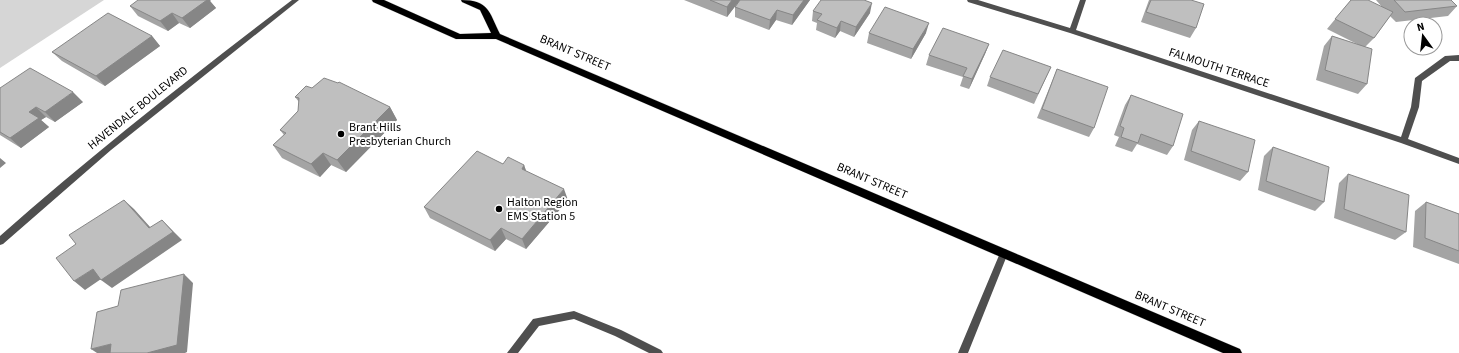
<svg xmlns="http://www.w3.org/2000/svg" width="1459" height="353" font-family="'Source Sans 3',sans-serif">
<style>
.green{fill:#d6d6d6}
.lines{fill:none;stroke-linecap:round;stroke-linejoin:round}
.primary-casing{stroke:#dbdbdb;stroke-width:1}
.street{fill:#4f4f4f;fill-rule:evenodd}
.primary{fill:#000;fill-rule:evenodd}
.wall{fill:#a4a4a4}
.shaded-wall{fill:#868686}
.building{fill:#bfbfbf;stroke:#868686}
.poi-dot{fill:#000;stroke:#fff;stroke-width:1.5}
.labels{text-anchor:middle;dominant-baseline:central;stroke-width:4;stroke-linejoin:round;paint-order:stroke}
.street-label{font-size:12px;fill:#000;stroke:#fff}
.poi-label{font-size:12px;fill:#000;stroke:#fff;text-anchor:start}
</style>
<rect width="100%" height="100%" fill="#fff"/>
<path class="green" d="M0,0h104l-104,68z"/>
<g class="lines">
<g class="primary-casing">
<path id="primary" d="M372,0h12l76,34 31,-1 -11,-23 -18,-8 -1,-2c28,0 28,12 39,34l740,315 2,4h-19l-727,-314h-40l-83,-37z"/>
</g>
<path class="street" d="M292,0h7l-188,150 -108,94 -3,1v-9c94,-83 192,-160 292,-236z
M967,0h11l92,28 10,-28h6l-10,30 325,107 10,-30 4,-29 30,-22 14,-1v6h-9l-28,20 -3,26 -11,32 51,19v6l-58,-21 -331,-110 -102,-31z
M1004,249l3,1 1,3 -40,100h-10l42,-100 1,-3z
M574,311l47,19 40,20 2,3h-14l-34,-17 -41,-17 -35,7 -21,27h-11l26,-34z"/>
<use href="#primary" class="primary"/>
</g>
<path class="wall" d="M684,0h126l-18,25 -16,-5 -7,10 -34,-13v-10l4,-6 -12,16z
M1149,0h42l5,28 -6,10 -49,-16z
M1351,0l31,7 -6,-7h75l6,6 -9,10 -52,6 -6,-6 -16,22 -9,9 2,37 -9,10 -42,-14 8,-34 8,-10 27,9 -32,-16z
M210,1l6,7 -26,20 -11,-5 -11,8 -30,-15 -8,-10z
M813,11l57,2 -16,24 -14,-6 -5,7 -19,-8 1,-7 -5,-2z
M869,33h57l-15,26 -44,-16z
M152,36l8,10 -55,40 -43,-25 -10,-9z
M989,44l-4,10 -16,35 -9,-3 3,-9 -37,-12 3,-10z
M1051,67l-17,37 -47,-18 3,-9z
M1057,69l37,59 -5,9 -52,-19 16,-39z
M0,88l83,14 -28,20 -9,-5 -5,3 8,7 -28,21 -21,-13z
M312,88l78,19 7,13 -51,52 -15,-7 -11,12 -38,-19 -9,-13 11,-10 -4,-5 18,-19 1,-9 -4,-5z
M1131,95l42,51 -6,9 -30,-11 -5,8 -17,-6 4,-9 -5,-2 11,-30z
M1199,121l49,51 -8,9 -56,-21 8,-30z
M1273,147l51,55 -9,9 -57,-21 6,-34z
M503,164l21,1 2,6 42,29 -42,49 -20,-10 -11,12 -65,-33 -6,-11z
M1348,174l58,58 -11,8 -61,-22 5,-35z
M1426,202l33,12v50l-46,-17 2,-36z"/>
<path class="shaded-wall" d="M203,0h8l-1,1 6,7 -26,20 -8,-10z
M732,0h8l-13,17v-10z
M804,0h6l-18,25 1,-10z
M872,3l-2,10 -16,24 2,-10z
M777,10l-1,10 -7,10 1,-10z
M172,13l7,10 -11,8 -8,-10z
M841,21l-1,10 -5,7 2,-10z
M929,23l-3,10 -15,26 2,-10z
M152,36l8,10 -55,40 -9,-10z
M989,44l-4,10 -16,35 3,-10z
M73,92l10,10 -28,20 -10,-10z
M36,107l10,10 -5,3 8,7 -28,21 -11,-10 19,-26z
M390,107l7,13 -51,52 -9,-12z
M323,153l8,12 -11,12 -9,-13z
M0,158l6,5 -6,5z
M524,165l4,11 -6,-7z
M564,189l4,11 -42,49 -4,-10z
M124,200l10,9 25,28 -10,-9z
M162,220l20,20 -70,48 -11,-8z
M501,228l5,11 -11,12 -5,-11z
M93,269l11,8 -19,13 -11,-9z
M184,274l9,9 -6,69 -2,1h-38z
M111,344l6,9h-20l-6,-4z"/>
<path class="building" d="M138,0h69l-25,18 -10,-5 -12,8 -30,-15z
M710,0h22l-5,7z
M740,0h64l-11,15 -16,-5 -7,10 -35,-13z
M821,0h43l8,3 -16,24 -15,-6 -4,7 -20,-8 5,-6 -9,-3z
M1151,0h40l13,4 -8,24 -50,-16z
M1351,0h17l25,12 -19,26 -39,-19z
M1394,0h57l6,6 -52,6z
M885,7l44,16 -16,26 -44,-16z
M108,13l44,23 -56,40 -44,-24z
M943,28l46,16 -17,35 -9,-3 4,-8 -38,-13z
M1332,36l40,13 -5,35 -42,-14z
M1003,50l48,17 -13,27 -48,-17z
M30,68l43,24 -28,20 -9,-5 -7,5 10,6 -29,20 -10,-6v-44z
M1057,69l51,18 -14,41 -52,-19z
M324,78l14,5 1,-1 51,25 -53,53 -14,-7 -12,11 -38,-19 13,-12 -6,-3 18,-19 1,-13 -4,-1 11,-11 6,2z
M1131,95l52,19 -10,32 -32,-12 -3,9 -17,-6 3,-9 -4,-2z
M1199,121l56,19 -7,32 -57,-21z
M1273,147l56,20 -5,35 -58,-21z
M477,151l26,13 5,-7 16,8 -2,4 42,20 -42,50 -21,-11 -11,12 -66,-33z
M1348,174l61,21 -3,37 -62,-23z
M124,200l25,28 13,-8 11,12 -72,48 -8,-11 -19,12 -18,-23 20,-14 -7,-9z
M1426,202l33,12v37l-34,-13z
M184,274l-7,71 -30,8h-37l1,-9 -20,5 6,-37 21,-6 3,-16z"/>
<g class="poi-dot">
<circle cx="341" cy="134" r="4"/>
<circle cx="499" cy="209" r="4"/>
</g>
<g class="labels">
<g class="street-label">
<text transform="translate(575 53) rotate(23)">BRANT STREET</text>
<text transform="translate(1219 68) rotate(18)">FALMOUTH TERRACE</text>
<text transform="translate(138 108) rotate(-39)">HAVENDALE BOULEVARD</text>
<text transform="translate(872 181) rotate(23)">BRANT STREET</text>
<text transform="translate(1170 309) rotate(23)">BRANT STREET</text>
</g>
<g class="poi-label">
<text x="349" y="127">Brant Hills<tspan x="349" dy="14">Presbyterian Church</tspan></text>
<text x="507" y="202">Halton Region<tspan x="507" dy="14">EMS Station 5</tspan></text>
</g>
</g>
<g transform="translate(1423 36) rotate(345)"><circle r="19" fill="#ffffff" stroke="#999999"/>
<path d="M0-3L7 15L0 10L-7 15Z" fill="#000000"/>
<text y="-6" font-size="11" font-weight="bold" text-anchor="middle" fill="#000000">N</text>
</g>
</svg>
